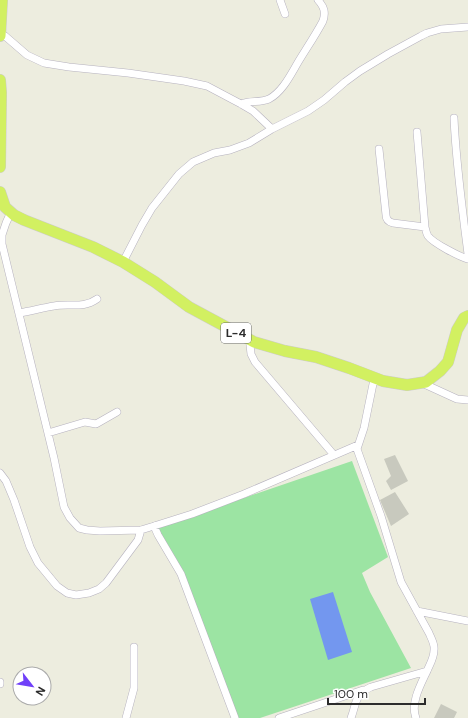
<svg xmlns="http://www.w3.org/2000/svg" width="468" height="718" font-family="'DM Sans',sans-serif">
<style>
.green{fill:#9ce4a3}
.water{fill:#7397ef}
.building{fill:#c8c9be}
.lines{fill:none;stroke-linecap:round;stroke-linejoin:round}
.street-casing{stroke:#b6b2bf;stroke-width:8}
.primary-casing{stroke:#ccc;stroke-width:12}
.street{stroke:#fff;stroke-width:7}
.primary{stroke:#d2f061;stroke-width:11}
.labels{text-anchor:middle;dominant-baseline:central;stroke-width:3.5;stroke-linejoin:round;paint-order:stroke}
.shield{fill:#fff;stroke:#6b6b6b;stroke-width:1}
.shield-label{font-size:12px;font-weight:bold;fill:#2c2c2c}
</style>
<rect width="100%" height="100%" fill="#ededdf"/>
<path class="green" d="M352,461l36,96 -26,16 8,19 41,76 -151,50h-26l-26,-77 -53,-117 42,-10z"/>
<path class="water" d="M333,592l19,60 -24,8 -18,-61z"/>
<path class="building" d="M395,455l13,26 -17,9 -5,-9 5,-5 -7,-17z
M395,492l14,22 -18,12 -11,-26z
M441,704l16,8 -3,6h-20z"/>
<g class="lines">
<g class="street-casing">
<path id="street" d="M280,0l5,14
M0,33l5,3 22,19 17,8 25,4 59,6 56,8 23,5 34,18 12,7 19,18
M241,104c9,-4 19,-1 28,-5 13,-7 21,-23 28,-35 9,-15 18,-28 26,-43 3,-9 1,-14 -5,-21
M454,118c2,45 8,90 14,136
M417,132l8,95c1,3 1,6 3,9 5,7 32,21 40,23
M379,149l7,66c0,5 3,7 7,8l32,4
M2,235v9l52,214 10,49 6,11 9,10 8,2 13,1 41,-1 13,-4 38,-12 52,-20 114,-49
M1,238l5,-15 5,-11
M123,262l19,-37 10,-17 27,-34 14,-12 21,-9 16,-3 19,-7 23,-14 36,-18 16,-11 21,-18 15,-11 28,-17 33,-18 6,-3 14,-4 27,-2
M19,313c12,-2 23,-5 35,-7 16,-3 29,3 43,-7
M254,342l-4,3 1,9 4,8 79,93
M381,381l-4,-2 -4,5 -9,44 -7,21 24,67 20,66 28,51c2,5 6,11 5,17 0,8 -4,14 -7,21 -6,13 -17,32 -11,47
M422,383l35,16 11,1
M48,433l37,-11 11,2 21,-12
M0,473l6,8 8,19 16,47 8,16 19,23 10,7 9,2 13,-2 10,-4 7,-6 32,-43 3,-10
M154,526l4,9 23,39 54,144
M417,611l51,10
M0,682v2
M126,718l8,-30v-41
M279,718l84,-28
M351,718c6,-16 3,-23 20,-31l56,-16"/>
</g>
<g class="primary-casing">
<path id="primary" d="M0,36l2,-36
M0,80l1,13 -1,74
M0,192l5,15 9,8 10,5 69,27 30,15 32,20 34,25 65,35 31,9 31,6 33,11 34,13 24,4 19,-3 14,-11 8,-9 9,-32 7,-12 4,-2"/>
</g>
<use href="#street" class="street"/>
<use href="#primary" class="primary"/>
</g>
<g class="labels">
<rect class="shield" x="221" y="323" width="30" height="20" rx="3"/>
<g class="shield-label">
<text x="236" y="333">L-4</text>
</g>
</g>
<g transform="translate(32 686) rotate(121)"><circle r="19" fill="#ffffff" stroke="#ababab"/>
<path d="M0-3L7 15L0 10L-7 15Z" fill="#7040f9"/>
<text y="-6" font-size="11" font-weight="bold" text-anchor="middle" fill="#2c2c2c">N</text>
</g>
<path d="M328 698v6h97v-6" fill="none" stroke="#2c2c2c" stroke-width="2"/>
<text x="334" y="698" font-size="12" fill="#2c2c2c" stroke="#ffffff" stroke-width="3" paint-order="stroke">100 m</text>
</svg>
